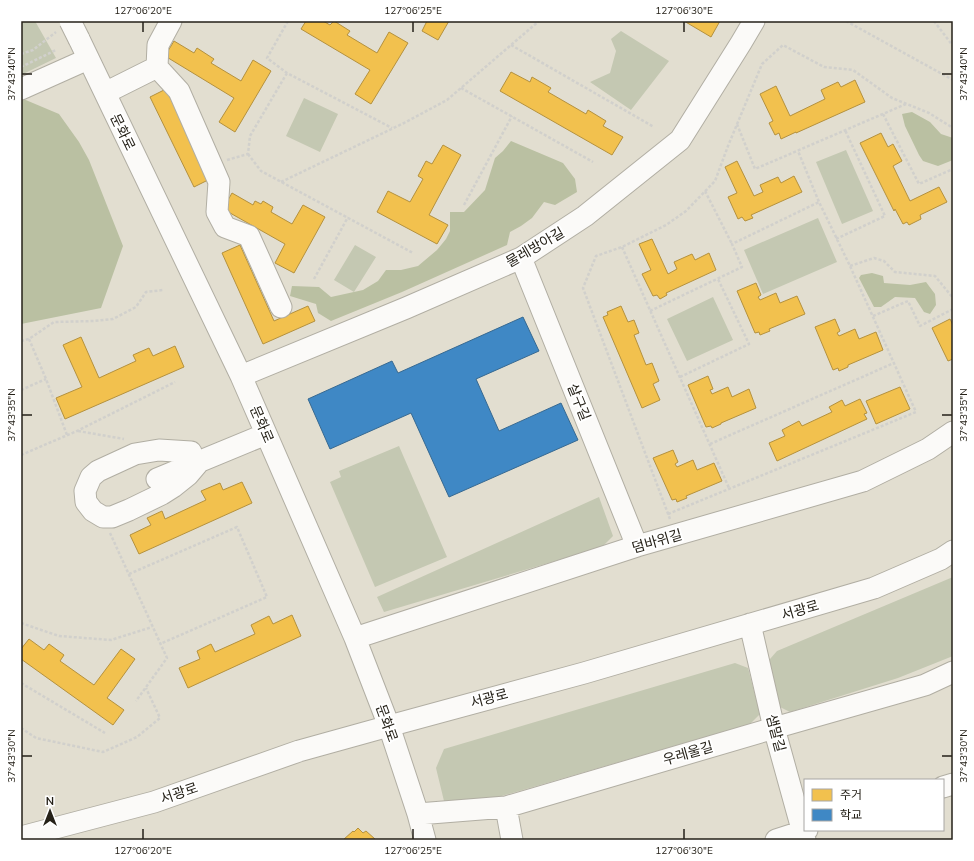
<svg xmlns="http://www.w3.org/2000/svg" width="974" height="861" font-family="Mulish,'Noto Sans KR',sans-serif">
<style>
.green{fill:#c4c8b2}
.forest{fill:#bac0a2}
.homes{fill:#f2c14e;stroke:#b4913e}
.schools{fill:#3f88c5;stroke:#376991}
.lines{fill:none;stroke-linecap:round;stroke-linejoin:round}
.minor-casing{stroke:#b1aea3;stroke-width:23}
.path{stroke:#d1d0cc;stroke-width:2.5;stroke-dasharray:3 2;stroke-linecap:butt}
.minor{stroke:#fbfaf8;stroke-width:21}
.minor-bridge-casing{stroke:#b1aea3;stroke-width:23;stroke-linecap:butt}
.minor-bridge{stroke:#fbfaf8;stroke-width:21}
.ticks{fill:none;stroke:#252118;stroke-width:1.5}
.labels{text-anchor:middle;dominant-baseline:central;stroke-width:4;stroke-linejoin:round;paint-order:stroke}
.street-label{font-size:14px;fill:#252118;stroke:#fff}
.neatline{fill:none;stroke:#252118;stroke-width:1.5}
.ticks-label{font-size:10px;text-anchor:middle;fill:#252118}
</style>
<rect width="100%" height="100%" fill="#e2ded0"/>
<path class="green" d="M21,21h14l21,37 -35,17z
M621,31l48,30 -38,49 -41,-28 20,-9 6,-22 -5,-12z
M304,98l34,16 -18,38 -34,-16z
M846,150l27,61 -31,13 -26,-62z
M818,218l19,44 -74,32 -19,-44z
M355,245l21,12 -22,35 -20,-12z
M713,297l20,43 -46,21 -20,-42z
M399,446l48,111 -72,30 -45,-105 11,-5 -2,-6z
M599,497l14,39 -11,11 -218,65 -7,-15z
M953,577v79l-55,22 -108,34 -12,-6 -11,-40 3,-7 7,-8z
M735,663l13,5 12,46 -10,10 -269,78 -37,-1 -8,-33 8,-19z"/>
<path class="forest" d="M21,98l38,16 20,28 10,18 34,86 -22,62 -80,16z
M912,112l18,10 11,12 12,4v22l-15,6 -15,-5 -4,-6 -14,-29 -3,-12z
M511,141l52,22 12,16 2,13 -22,13 -11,-3 -12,16 -11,8 -11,6 -3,13 -105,47 -71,29 -13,-8 -2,-9 -26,-8 2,-10 27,1 12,10 32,-7 15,-9 8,-11h15l17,-4 19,-16 9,-11 4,-8v-19h14l21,-22 10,-32 8,-7z
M872,273l11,3 1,7 26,2 16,-3 9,12 1,11 -6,9 -6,-2 -9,-14 -20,-1 -14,10h-7l-15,-29 2,-3z"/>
<path class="homes" d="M306,21h17l7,4 4,-4 16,10 -3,4 30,18 12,-21 19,11 -37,61 -16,-10 15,-24 -69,-41z
M427,21h22l-11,19 -16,-9z
M684,21h36l-9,16z
M174,41l20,12 3,-5 17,11 -3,4 30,18 12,-21 18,11 -36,61 -16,-10 15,-24 -69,-42z
M511,72l19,10 2,-5 19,11 -3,4 38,22 2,-4 18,11 -3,5 20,11 -11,18 -112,-64z
M855,80l10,22 -69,31v-1l-15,7 -2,-6 -4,2 -6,-12 4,-2 -13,-27 16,-8 14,30 35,-17 -4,-9 17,-8 3,5z
M166,89l44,90 -16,8 -44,-90z
M881,133l7,14 5,-3 9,17 -9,5 17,35 29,-14 8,15 -27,13 1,4 -12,6 -2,-3 -4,2 -8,-15 -1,2 -34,-68z
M443,145l18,10 -32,60 19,10 -11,19 -60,-32 11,-21 22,11 13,-23 -5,-3 8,-15 6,3z
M737,161l17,35 9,-4 -3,-7 18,-8 3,6 13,-7 8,16 -51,23 2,3 -8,3 -3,-4 -4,2 -10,-22 9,-4 -12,-26z
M232,193l21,12 2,-4 6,3 2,-3 10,6 -2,5 21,12 11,-19 22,12 -31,56 -19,-10 10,-19 -62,-35z
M652,239l16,35 9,-5 -3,-7 18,-8 3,6 14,-7 7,17 -50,23 1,2 -7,4 -3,-4 -4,1 -11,-22 9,-4 -12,-26z
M240,245l34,76 34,-15 7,15 -52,23 -41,-91z
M756,283l5,12 -3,2 2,3 16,-7 4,10 17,-7 8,18 -36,15 1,2 -10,4 -1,-3 -4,1 -18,-42z
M621,306l7,16 6,-2 5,13 -5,2 12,30 6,-2 7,18 -6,3 7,16 -18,8 -39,-91 5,-2 -1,-3z
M835,319l5,12 -3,2 2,3 16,-7 4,10 17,-7 7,18 -35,15v2l-9,4 -1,-3 -5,2 -18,-43z
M950,319l3,6v34l-5,2 -16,-33z
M81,337l18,41 37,-17 -3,-6 16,-7 4,8 22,-10 9,21 -119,52 -9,-21 26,-11 -19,-42z
M708,376l5,13 -3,1 2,4 16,-7 4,10 17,-8 7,19 -35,15v1l-9,4 -1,-2 -5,1 -18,-42z
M900,387l10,22 -34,15 -10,-23z
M860,399l7,14 -3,1 3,5 -90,42 -8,-18 16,-7 -3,-6 17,-9 3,5 30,-14 -3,-5 13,-7 3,6z
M673,450l5,12 -3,2 2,3 16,-7 4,10 17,-7 8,18 -36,15 1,2 -10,4 -1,-3 -4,1 -19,-42z
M242,482l10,21 -113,51 -9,-19 21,-10 -4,-7 15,-7 3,8 41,-19 -5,-9 19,-8 3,7z
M292,615l9,21 -113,52 -9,-20 21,-9 -3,-8 14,-7 4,8 40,-18 -4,-9 18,-9 4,8z
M29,639l15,11 5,-6 15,11 -4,6 34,24 27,-36 14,10 -28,39 17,12 -11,15 -92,-66v-10z
M358,828l5,5 3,-2 9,8 -1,1h-31l10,-9 1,1z"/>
<path class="schools" d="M523,317l16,34 -63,28 23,52 62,-28 17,37 -129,57 -38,-84 -81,36 -22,-50 84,-38 6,12z"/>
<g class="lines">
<g class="minor-casing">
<path id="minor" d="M171,21l-13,24 -1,22 22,24 40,91 -2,30 8,15 24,9 32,71
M79,39l162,337 114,262 34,88 29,88 7,26
M21,89l67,-30
M105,93l52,-26
M521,258l116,288
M241,376l165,-68 115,-50 64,-42 95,-76 61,-97 13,-22
M191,452l-32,-2 -24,4 -37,17 -7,6 -6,14 1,11 7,9 10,6h9l17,-7 33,-16 11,-7 15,-12 11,-13
M157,479l109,-45
M750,624l24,104 31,112
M355,638l282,-92 226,-65 65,-32 25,-17
M943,787l10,-3
M506,807l6,33
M418,814l88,-7 268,-79 151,-43 28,-13
M21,837l133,-35 145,-51 90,-25 195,-53 290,-85 67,-29 12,-8
M776,840l31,-10"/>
</g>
<path class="path" d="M288,21l-21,37 20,15 105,55
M846,21l107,59
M934,21l3,4 16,21
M511,45l143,82
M21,54l12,-4 23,-18
M21,67l35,-17
M461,88l132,74
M883,114l36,70 34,-15
M737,124l18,45 151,-65
M248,154l13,17 152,82
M227,160l21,-6 2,-18 37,-63
M281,182l123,-59 43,-23 92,-79
M705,191l27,53
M464,205l48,-89
M836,239l49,-23 -40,-86
M622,247l107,241
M850,266l24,-8 10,3 11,11 40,4 18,22
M314,279l34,-62
M650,311l92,-44 -10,-23 87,-42
M873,316l35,-15 12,25 33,-17
M29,339l17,40 21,56
M21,341l8,-2 25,-17 40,-1 19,-2 23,-12 10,-15 17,-2
M680,377l69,-33 -31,-65
M21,390l25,-11
M78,431l46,8
M710,444l184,-81
M21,455l56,-24 98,-49
M668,514l248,-102 -66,-146 -31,-64 -21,-51
M670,519l-87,-231 13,-32 26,-9 44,-22 20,-14 29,-30 13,-35 34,-82 21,-19 41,22 29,3 39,28 37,15 24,15
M110,533l57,125 -31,43
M129,574l108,-47 30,70 -107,47
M21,623l38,13 52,4 41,-13
M21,683l84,50
M21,728l15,10 67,14 34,-15 23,-19 -14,-30"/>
<use href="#minor" class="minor"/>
<g class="minor-bridge-casing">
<path id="minor-bridge" d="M70,21l9,18"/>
</g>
<use href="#minor-bridge" class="minor-bridge"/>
</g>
<path class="ticks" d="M143,22v10M413,22v10M684,22v10M22,74h10M942,74h10M22,415h10M942,415h10M22,756h10M942,756h10M143,829v10M413,829v10M684,829v10"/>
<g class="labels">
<g class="street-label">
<text transform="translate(123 132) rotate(64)">문화로</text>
<text transform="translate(535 247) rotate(-30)">물레방아길</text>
<text transform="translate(579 402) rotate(68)">살구길</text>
<text transform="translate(262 424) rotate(67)">문화로</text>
<text transform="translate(657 541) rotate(-16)">덤바위길</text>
<text transform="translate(800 610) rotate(-16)">서광로</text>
<text transform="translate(489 698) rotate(-15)">서광로</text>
<text transform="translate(387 723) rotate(70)">문화로</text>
<text transform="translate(776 733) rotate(75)">샘말길</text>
<text transform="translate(688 753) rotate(-16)">우레울길</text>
<text transform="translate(179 793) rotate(-19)">서광로</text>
</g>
</g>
<rect width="974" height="861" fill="none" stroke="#ffffff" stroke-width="44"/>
<rect x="804" y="779" width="140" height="52" fill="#ffffff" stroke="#a8a6a3"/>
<rect x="812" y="789" width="20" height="12" fill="#f2c14e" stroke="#a8a6a3"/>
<text x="840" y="799" font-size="12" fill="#252118">주거</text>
<rect x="812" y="809" width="20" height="12" fill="#3f88c5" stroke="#a8a6a3"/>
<text x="840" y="819" font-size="12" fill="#252118">학교</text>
<g transform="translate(50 811)" stroke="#ffffff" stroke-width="3" paint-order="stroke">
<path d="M0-3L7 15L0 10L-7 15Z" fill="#252118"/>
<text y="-6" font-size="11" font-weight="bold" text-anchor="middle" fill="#252118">N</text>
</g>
<rect x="22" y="22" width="930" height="817" class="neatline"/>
<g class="ticks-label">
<text x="143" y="14">127°06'20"E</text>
<text x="413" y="14">127°06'25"E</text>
<text x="684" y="14">127°06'30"E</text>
<text transform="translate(11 74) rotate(-90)" y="4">37°43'40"N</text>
<text transform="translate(963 74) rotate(-90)" y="4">37°43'40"N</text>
<text transform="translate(11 415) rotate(-90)" y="4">37°43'35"N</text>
<text transform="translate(963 415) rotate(-90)" y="4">37°43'35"N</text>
<text transform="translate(11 756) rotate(-90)" y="4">37°43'30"N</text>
<text transform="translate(963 756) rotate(-90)" y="4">37°43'30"N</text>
<text x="143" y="854">127°06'20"E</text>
<text x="413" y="854">127°06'25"E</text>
<text x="684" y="854">127°06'30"E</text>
</g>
</svg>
